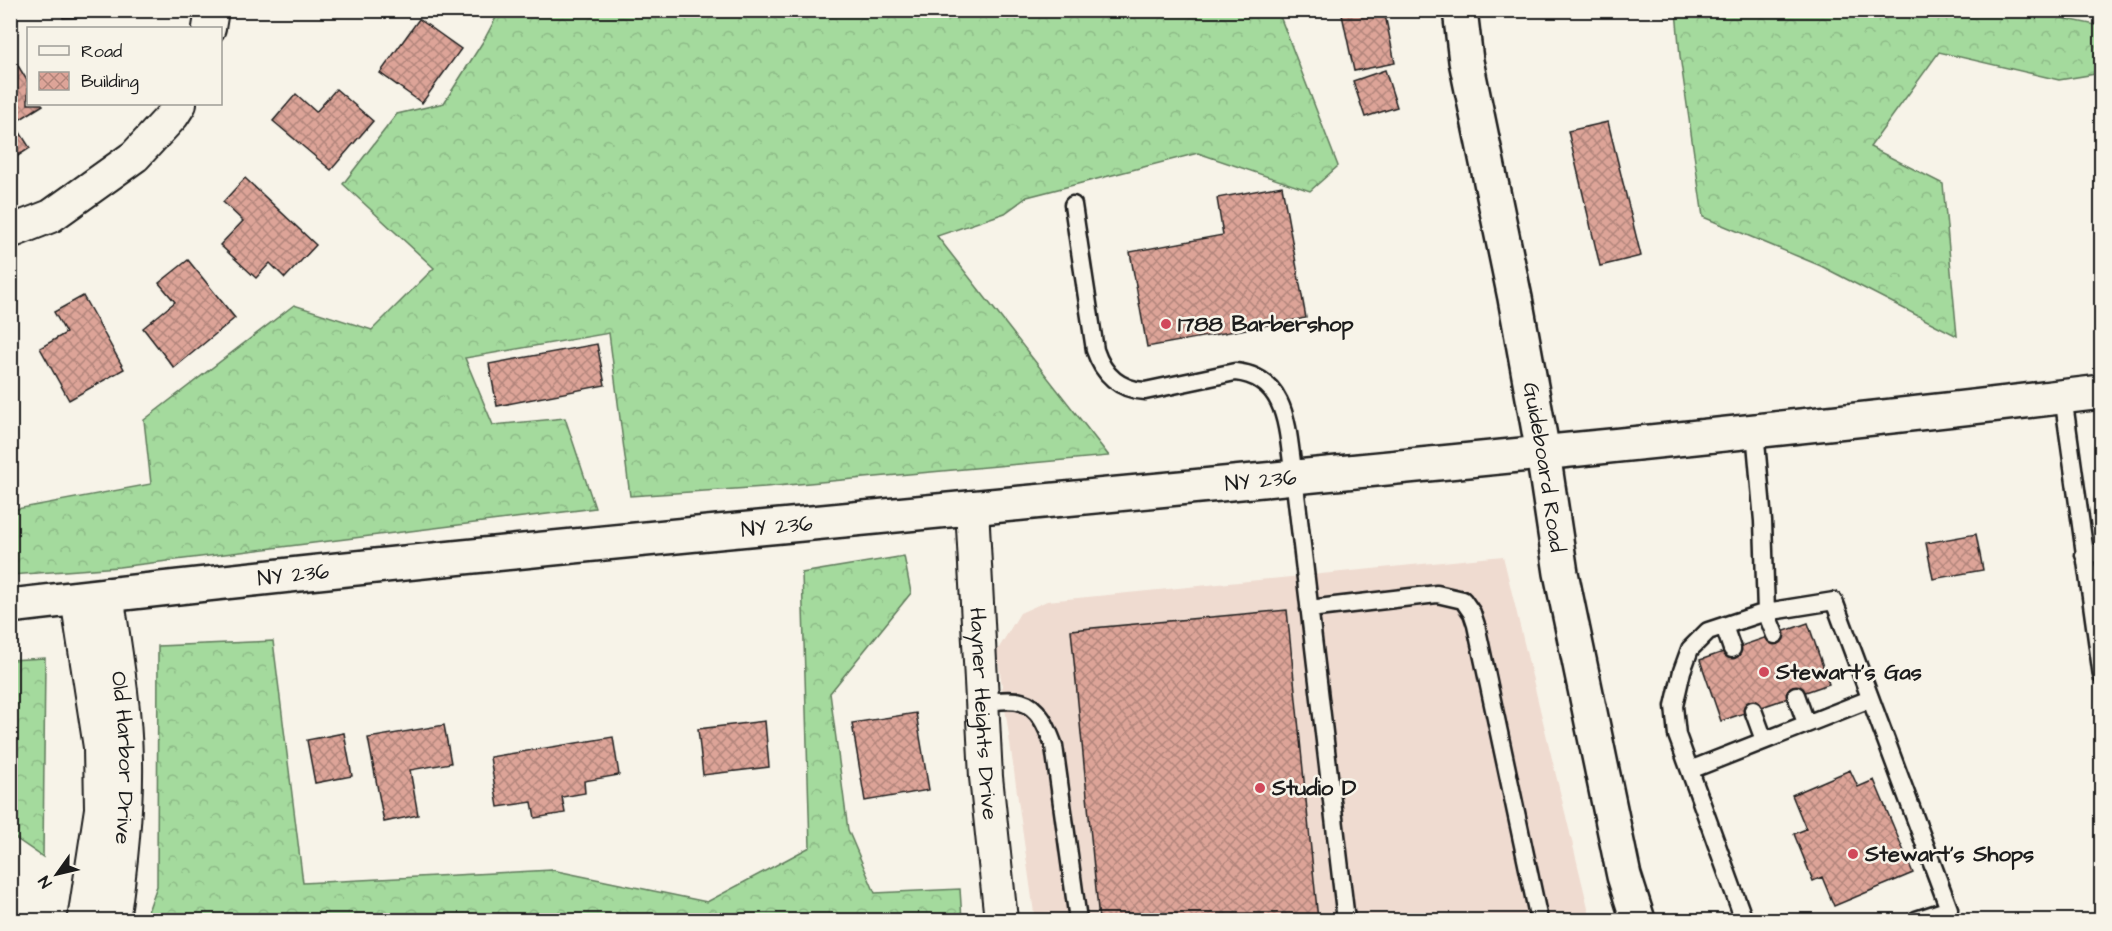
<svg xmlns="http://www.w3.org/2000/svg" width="2112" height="931" font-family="'Architects Daughter',sans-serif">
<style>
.built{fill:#efdbd0}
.forest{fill:url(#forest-crowns);stroke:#607b5c;stroke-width:1.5}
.building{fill:url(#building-cross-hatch);stroke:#1c1c1c;stroke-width:1.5}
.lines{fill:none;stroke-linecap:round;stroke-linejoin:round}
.lane-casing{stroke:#1c1c1c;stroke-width:21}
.street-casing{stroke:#1c1c1c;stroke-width:36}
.secondary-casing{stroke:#1c1c1c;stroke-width:38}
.lane{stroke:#f7f3e8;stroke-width:16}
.street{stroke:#f7f3e8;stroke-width:32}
.secondary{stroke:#f7f3e8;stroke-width:33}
.poi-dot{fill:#d1495b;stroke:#f7f3e8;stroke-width:2}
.labels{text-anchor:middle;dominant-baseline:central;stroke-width:5;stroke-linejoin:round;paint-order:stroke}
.poi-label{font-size:22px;font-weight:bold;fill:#1c1c1c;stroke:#f7f3e8;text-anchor:start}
.street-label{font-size:22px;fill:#1c1c1c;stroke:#f7f3e8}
</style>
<defs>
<pattern id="forest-crowns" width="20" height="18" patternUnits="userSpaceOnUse" patternTransform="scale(1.5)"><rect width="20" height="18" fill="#a4da9d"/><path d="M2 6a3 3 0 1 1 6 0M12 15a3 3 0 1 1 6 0" fill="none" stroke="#8dba87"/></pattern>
<pattern id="building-cross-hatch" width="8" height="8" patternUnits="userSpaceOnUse" patternTransform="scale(1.5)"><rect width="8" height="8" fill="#dda498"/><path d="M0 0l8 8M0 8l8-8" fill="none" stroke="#b2857b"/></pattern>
</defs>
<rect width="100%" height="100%" fill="#f7f3e8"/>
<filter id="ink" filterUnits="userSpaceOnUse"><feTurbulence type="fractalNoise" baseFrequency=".0167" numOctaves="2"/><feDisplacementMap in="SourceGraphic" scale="12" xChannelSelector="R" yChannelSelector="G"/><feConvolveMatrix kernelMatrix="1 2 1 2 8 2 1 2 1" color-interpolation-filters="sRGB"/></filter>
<g filter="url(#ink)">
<path class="built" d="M1503,556l88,364h-556l-38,-269 23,-38 27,-12z"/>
<path class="forest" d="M500,10l778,1 60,155 -28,25 -112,-38 -171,44 -22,16 -68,23 172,220 -344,31 -135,9 -21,-163 -144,25 28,67 72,-7 30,90 -476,59 -108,8v-65l140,-26 -7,-64 150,-115 78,25 62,-62 -91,-84 54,-70 47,-11 40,-63z
M1676,11l346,-1 79,16v47l-42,7 -120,-28 -69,95 73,37 14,152 -136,-70 -118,-49 -23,-161z
M904,556l7,37 -81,100 18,137 27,63 85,-4 2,31h-817l12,-34 1,-240 115,-5 30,242 249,-13 155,32 103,-55 -8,-274z
M45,658l-2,199 -32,-22 -1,-175z"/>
<path class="building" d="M62,10h49l1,6 -49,2z
M1341,10h43l11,53 -41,8z
M419,19l42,30 -39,54 -42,-30z
M17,64l11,18v22h14l1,1 -29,18 16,25 -20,13v-94z
M1385,70l12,37 -32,10 -12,-36z
M336,89l37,32 -42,49 -58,-49 23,-27 20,18z
M1608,122l33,134 -41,10 -32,-135z
M245,178l71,67 -31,33 -15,-15 -14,15 -36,-33 23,-24 -20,-19z
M1282,186l24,132 -159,29 -17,-95 93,-17 -6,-37z
M188,260l47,58 -61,50 -31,-40 32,-26 -16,-19z
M83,296l41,73 -55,31 -29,-52 26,-15 -12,-21z
M597,344l8,41 -108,21 -8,-42z
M1976,534l7,36 -50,9 -7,-36z
M1287,610l31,310h-219l-28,-290z
M1808,623l21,61 -108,37 -21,-61z
M916,713l13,77 -64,11 -13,-78z
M765,721l4,46 -66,8 -5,-46z
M444,725l7,38 -41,7 8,45 -34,7 -16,-84z
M344,733l8,43 -37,7 -8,-43z
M613,737l6,38 -35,6 1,12 -23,4 3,16 -30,5 -3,-16 -34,5 -8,-50z
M1850,770l8,17 16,-7 39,93 -79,33 -12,-29 -9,4 -19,-47 12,-5 -14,-34z"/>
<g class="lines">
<g class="lane-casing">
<path id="lane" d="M1073,205l22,145c8,24 25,40 50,41l90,-19c55,5 52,62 59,105l52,443
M2063,396l39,280
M2084,555l18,-3
M1309,609l128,-15 26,6 9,13 4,12 63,295
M1724,626l8,23
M1775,635l-9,-23 68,-11 115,308 -33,11
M1796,695l10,28
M982,702c11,0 28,-4 39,0 19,5 27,28 33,44l24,174
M1753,710l11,30
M1690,770l180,-71
M1744,920l-67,-185 -3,-29 8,-35 8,-22 18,-18 58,-19 -3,-91 -8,-90"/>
</g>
<g class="street-casing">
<g id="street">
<path d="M209,28l3,-18"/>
<path d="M10,232l41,-16 84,-60 38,-41 7,-11"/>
<path id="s1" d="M972,507l14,270 15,143"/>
<path id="s2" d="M107,594c8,55 18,110 19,166 1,54 -5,107 -13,160"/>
<path d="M77,598l23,149 1,62 -17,111"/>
</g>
</g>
<g class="secondary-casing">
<g id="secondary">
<path id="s3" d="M1460,10l6,51 49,237 28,155 18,120 63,303 14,44"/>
<path id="s4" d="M10,606c697,-81 1396,-131 2092,-214"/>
</g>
</g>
<use href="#lane" class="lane"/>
<use href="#street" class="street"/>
<use href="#secondary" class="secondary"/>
</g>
</g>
<g class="poi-dot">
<circle cx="1166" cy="324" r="6"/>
<circle cx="1764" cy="672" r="6"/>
<circle cx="1260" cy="788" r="6"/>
<circle cx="1853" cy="854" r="6"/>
</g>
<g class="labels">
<g class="poi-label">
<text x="1178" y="324">1788 Barbershop</text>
<text x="1776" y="672">Stewart's Gas</text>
<text x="1272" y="788">Studio D</text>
<text x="1865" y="854">Stewart's Shops</text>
</g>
<g class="street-label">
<text stroke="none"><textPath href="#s3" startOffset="465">Guideboard Road</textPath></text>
<text stroke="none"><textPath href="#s4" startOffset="1257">NY 236</textPath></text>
<text stroke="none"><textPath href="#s4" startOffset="771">NY 236</textPath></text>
<text stroke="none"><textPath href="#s4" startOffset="285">NY 236</textPath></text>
<text stroke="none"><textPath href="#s1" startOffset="207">Hayner Heights Drive</textPath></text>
<text stroke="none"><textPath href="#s2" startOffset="165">Old Harbor Drive</textPath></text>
</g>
</g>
<rect width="2112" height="931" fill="none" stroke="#f7f3e8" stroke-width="36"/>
<rect x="18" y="18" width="2076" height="895" fill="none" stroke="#1c1c1c" stroke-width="2" filter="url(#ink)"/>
<rect x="27" y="27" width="195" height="78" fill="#f7f3e8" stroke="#9f9d96" stroke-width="1.5"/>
<rect x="39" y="46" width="30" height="9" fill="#f7f3e8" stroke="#9f9d96" stroke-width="1.5"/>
<text x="81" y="57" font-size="18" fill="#1c1c1c">Road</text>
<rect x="39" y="72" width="30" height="18" fill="url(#building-cross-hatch)" stroke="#9f9d96" stroke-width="1.5"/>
<text x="81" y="87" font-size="18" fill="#1c1c1c">Building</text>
<g transform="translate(57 874) rotate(236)" stroke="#f7f3e8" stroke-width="4.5" paint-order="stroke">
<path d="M0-4.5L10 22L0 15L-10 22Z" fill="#1c1c1c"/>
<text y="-9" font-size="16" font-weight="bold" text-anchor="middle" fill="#1c1c1c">N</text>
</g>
</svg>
